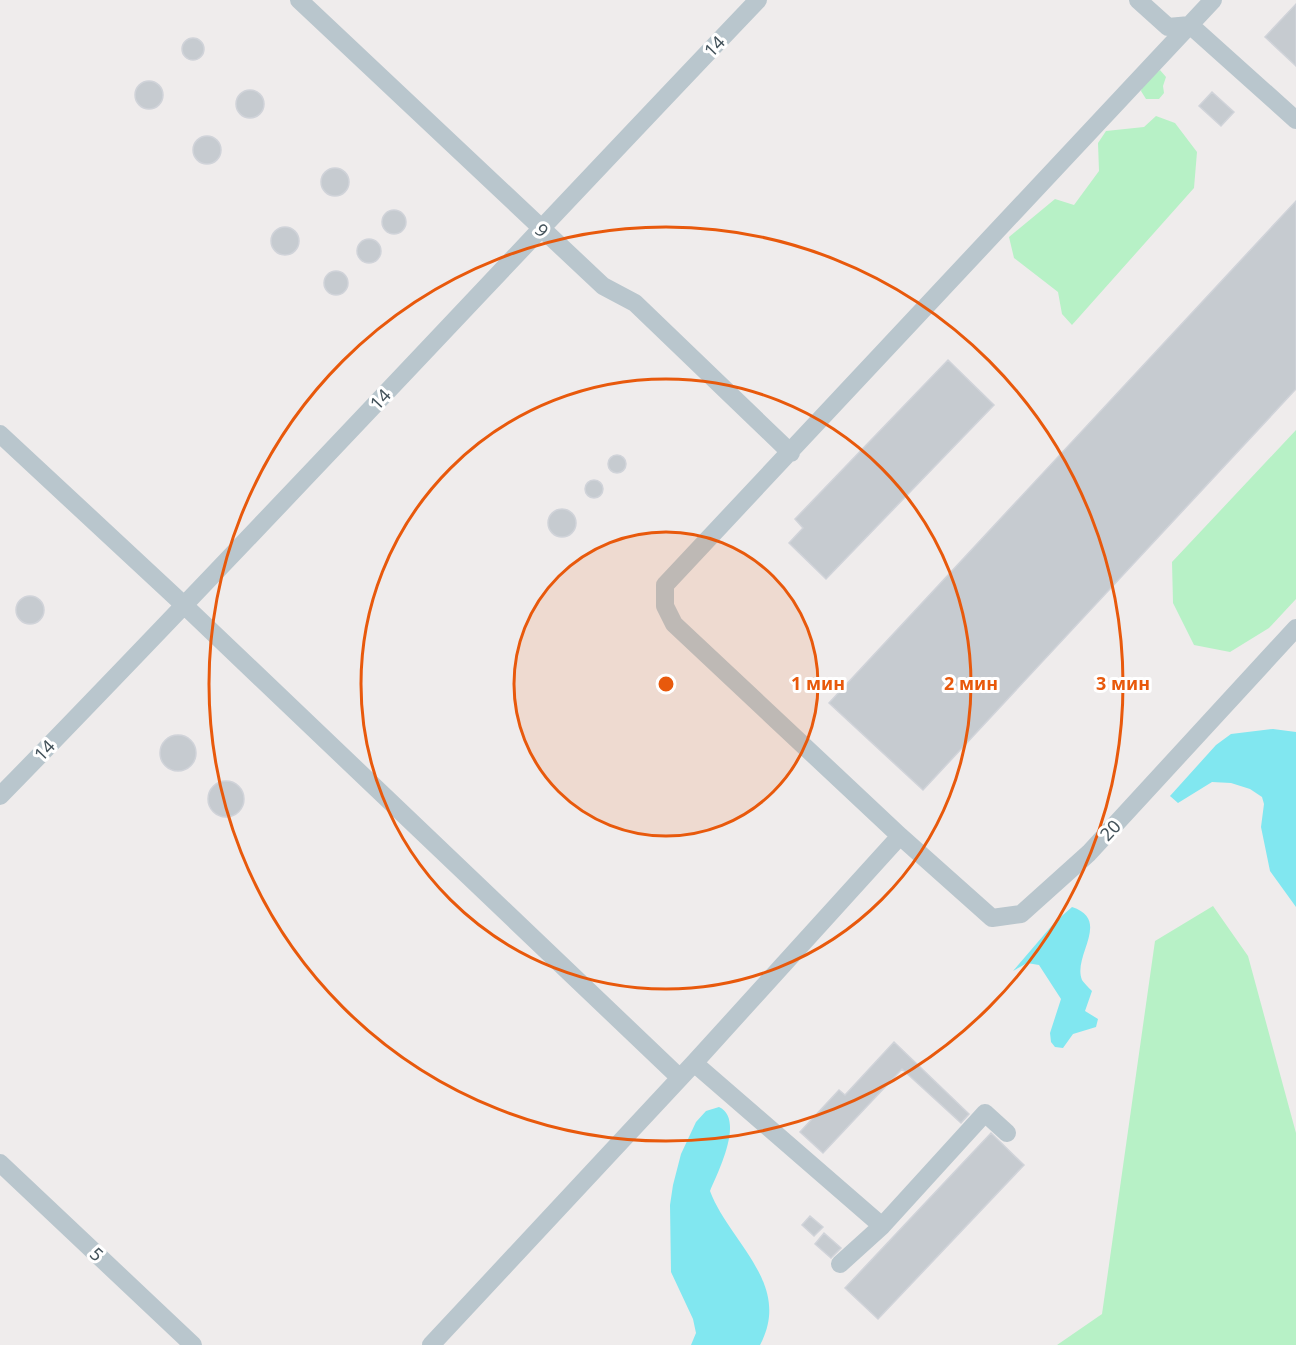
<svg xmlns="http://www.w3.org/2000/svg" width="1296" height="1345" font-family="'Noto Sans',sans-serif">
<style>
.green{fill:#b7f1c6}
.water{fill:#81e7f0}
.building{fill:#c6cbd0;stroke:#d0d3d9;stroke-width:1.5}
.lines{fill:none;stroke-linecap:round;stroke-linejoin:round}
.minor{stroke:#b9c6cd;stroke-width:18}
.ring{fill:none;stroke:#e8590c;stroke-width:3}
.labels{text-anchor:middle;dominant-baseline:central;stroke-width:6;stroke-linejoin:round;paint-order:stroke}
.street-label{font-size:18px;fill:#44535b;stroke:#fff}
.centre{fill:#e8590c;stroke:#fff;stroke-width:3}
.ring-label{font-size:18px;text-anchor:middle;font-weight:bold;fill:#e8590c;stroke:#fff;stroke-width:6;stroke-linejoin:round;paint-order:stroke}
</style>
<rect width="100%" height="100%" fill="#efecec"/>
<path class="green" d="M1160,70l6,7 -3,9 1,7 -5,6h-13l-5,-8 3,-9z
M1156,116l19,7 22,29 -3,36 -122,137 -10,-11 -4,-22 -44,-34 -5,-21 46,-38 19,6 25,-34 -1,-28 8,-12 38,-4z
M1296,430v169l-27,29 -39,24 -36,-7 -21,-42 -1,-41z
M1213,906l35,50 48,177v212h-239l45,-31 53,-373z"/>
<path class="water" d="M1273,729l23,3v175l-26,-36 -9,-44 3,-23 -2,-7 -12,-8 -19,-6 -19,-1 -34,21 -8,-7 46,-51 15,-11z
M1072,907c40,13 0,49 10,73 2,3 7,8 10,11l-7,20 13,8 -2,8 -23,7 -10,14 -8,-1 -4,-5 -1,-9 11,-34 -22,-34 -12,-2 -14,8 42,-49z
M719,1107c26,12 -1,65 -9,84 19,51 83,93 50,154h-69l5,-12 -3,-14 -22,-47 -1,-67 3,-20 8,-31 15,-32 10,-11z"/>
<path class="building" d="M1296,4v62l-31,-29z
M182 49a11 11 0 1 1 22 0a11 11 0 1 1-22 0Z
M135 95a14 14 0 1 1 28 0a14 14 0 1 1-28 0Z
M236 104a14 14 0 1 1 28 0a14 14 0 1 1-28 0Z
M1212,92l22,20 -13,14 -22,-20z
M193 150a14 14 0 1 1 28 0a14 14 0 1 1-28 0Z
M321 182a14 14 0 1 1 28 0a14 14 0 1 1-28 0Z
M1296,201v188l-373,401 -94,-87z
M382 222a12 12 0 1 1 24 0a12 12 0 1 1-24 0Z
M271 241a14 14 0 1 1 28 0a14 14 0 1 1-28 0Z
M357 251a12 12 0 1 1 24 0a12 12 0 1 1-24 0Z
M324 283a12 12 0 1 1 24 0a12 12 0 1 1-24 0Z
M948,360l46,45 -168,174 -37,-36 14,-15 -8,-9z
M608 464a9 9 0 1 1 18 0a9 9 0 1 1-18 0Z
M585 489a9 9 0 1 1 18 0a9 9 0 1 1-18 0Z
M548 523a14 14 0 1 1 28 0a14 14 0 1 1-28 0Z
M16 610a14 14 0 1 1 28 0a14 14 0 1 1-28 0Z
M160 753a18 18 0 1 1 36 0a18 18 0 1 1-36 0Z
M208 799a18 18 0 1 1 36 0a18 18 0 1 1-36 0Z
M894,1042l75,72 -8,9 -59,-54 -79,84 -23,-21 39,-42 6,5z
M991,1133l33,32 -146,154 -33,-31z
M810,1216l13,11 -9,9 -12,-11z
M824,1233l17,15 -10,10 -16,-14z"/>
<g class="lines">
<path class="minor" d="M299,0l304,286 32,17 156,150
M1138,0l30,27 22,-2 106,95
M1213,0l-548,585v21l9,18 226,212 92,82 29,-4 68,-61 207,-225
M0,434l185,172 495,472
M0,796c256,-262 505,-531 758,-796
M694,1063l188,163
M0,1163l193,182
M840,1264l42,-38 103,-113 22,20
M431,1345l263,-282 206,-227"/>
</g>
<circle cx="666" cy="684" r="152" fill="#e8590c" fill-opacity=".12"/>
<g class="ring">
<circle cx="666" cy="684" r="152"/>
<circle cx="666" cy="684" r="305"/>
<circle cx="666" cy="684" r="457"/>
</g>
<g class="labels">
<g class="street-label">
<text transform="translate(714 46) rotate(-46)">14</text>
<text transform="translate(542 230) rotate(43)">9</text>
<text transform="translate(380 399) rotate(-47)">14</text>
<text transform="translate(44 750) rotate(-46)">14</text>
<text transform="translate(1110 830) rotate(-47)">20</text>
<text transform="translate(97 1254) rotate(43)">5</text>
</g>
</g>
<circle cx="666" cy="684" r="9" class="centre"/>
<g class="ring-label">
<text x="818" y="690">1 мин</text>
<text x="971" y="690">2 мин</text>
<text x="1123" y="690">3 мин</text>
</g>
</svg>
